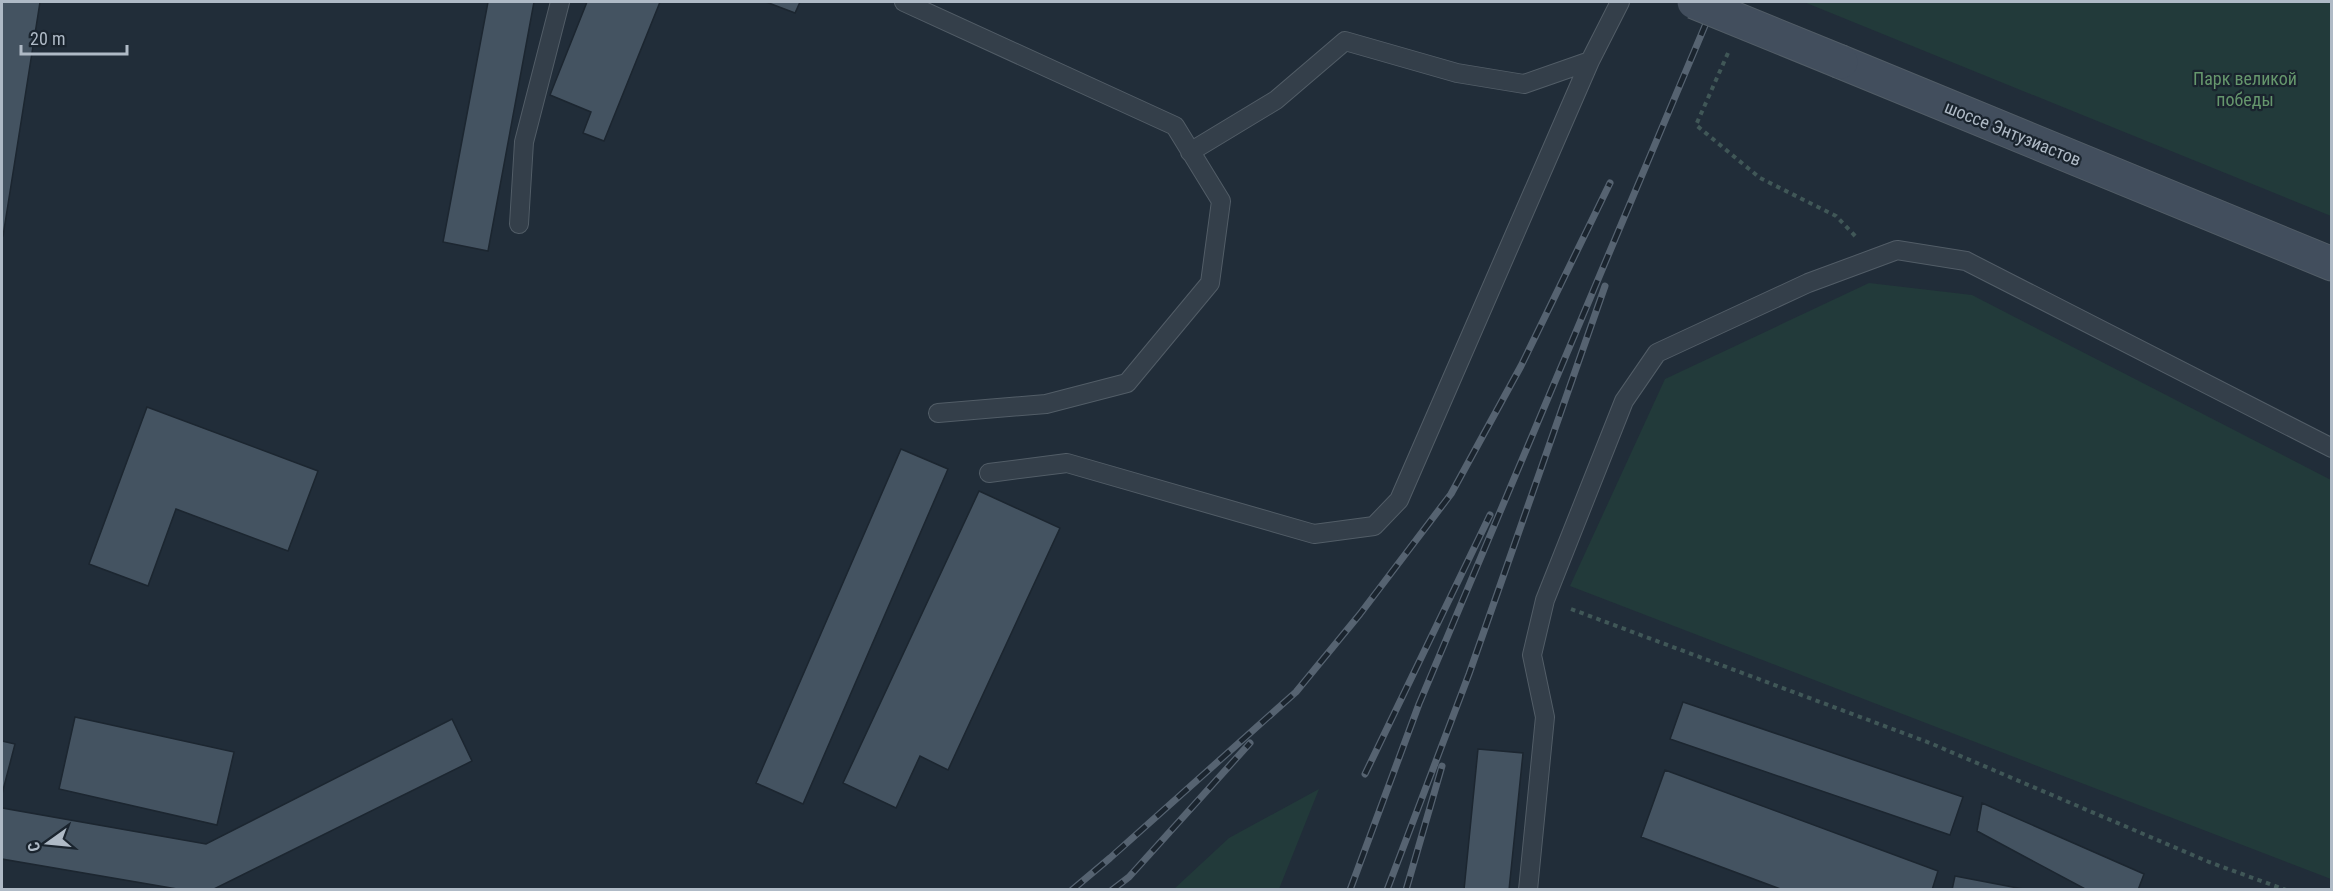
<svg xmlns="http://www.w3.org/2000/svg" width="2333" height="891" font-family="'Roboto Condensed',sans-serif">
<style>
.green{fill:#223a3a}
.building{fill:#445361;stroke:#1c2630;stroke-width:1.5}
.lines{fill:none;stroke-linecap:round;stroke-linejoin:round}
.service-casing{stroke:#525d67;stroke-width:20}
.secondary-casing{stroke:#525d67;stroke-width:35}
.path{stroke:#405757;stroke-width:4;stroke-dasharray:4.5 4.5;stroke-linecap:butt}
.service{stroke:#343f4a;stroke-width:18}
.secondary{stroke:#424e5d;stroke-width:33}
.rail-casing{stroke:#566371;stroke-width:7}
.rail{stroke:#1a242e;stroke-width:4.5;stroke-dasharray:14;stroke-linecap:butt}
.secondary-bridge-casing{stroke:#525d67;stroke-width:35;stroke-linecap:butt}
.secondary-bridge{stroke:#424e5d;stroke-width:33}
.labels{text-anchor:middle;dominant-baseline:central;stroke-width:4.5;stroke-linejoin:round;paint-order:stroke}
.park-label{font-size:18px;fill:#66976d;stroke:#1a242e}
.street-label{font-size:18px;fill:#afbac6;stroke:#1a242e}
</style>
<rect width="100%" height="100%" fill="#212d39"/>
<path class="green" d="M1804,2h527v214z
M1869,283l103,12 359,185v399l-761,-293 95,-207z
M1319,789l-40,100h-105l55,-51z"/>
<path class="building" d="M2,2h38l-37,234h-1z
M488,2h46l-46,249 -45,-9z
M587,2h73l-56,139 -21,-8 8,-21 -41,-17z
M766,2h34l-5,11z
M147,407l171,64 -30,80 -112,-42 -28,77 -59,-22z
M901,449l47,20 -145,335 -47,-21z
M979,491l81,37 -112,242 -28,-14 -24,52 -53,-25z
M1683,702l280,95 -13,38 -280,-96z
M75,717l159,35 -17,73 -158,-36z
M452,719l20,42 -260,129h-29l-181,-31v-51l204,36z
M2,741l13,3 -13,50z
M1478,749l45,4 -14,137h-45z
M1665,770l273,101 -6,19h-149l-142,-53z
M1982,803l162,71 -6,16h-51l-110,-59z
M1955,876l73,14h-76z"/>
<g class="lines">
<g class="service-casing">
<path id="service" d="M904,2l271,124 46,75 -11,82 -83,100 -81,21 -108,9
M1190,152l86,-52 69,-59 112,32 67,11 66,-23
M519,224l5,-82 36,-140
M989,473l78,-10 247,71 60,-8 25,-26 191,-439 30,-59
M1528,890l17,-173 -13,-62 13,-55 79,-199 33,-48 151,-70 89,-33 69,11 366,187"/>
</g>
<g class="secondary-casing">
<path id="secondary" d="M1841,62l491,202"/>
</g>
<path class="path" d="M1728,53l-32,72 64,53 76,38 21,22
M1571,609l359,134 279,119 77,28"/>
<use href="#service" class="service"/>
<use href="#secondary" class="secondary"/>
<g class="rail-casing">
<path id="rail" d="M1365,774l125,-259
M1072,890l38,-32 186,-166 64,-78 91,-120 70,-128 89,-183
M1112,890l17,-13 121,-134
M1350,890l69,-186 296,-702
M1387,890l82,-216 136,-388
M1406,890l36,-124"/>
</g>
<use href="#rail" class="rail"/>
<g class="secondary-bridge-casing">
<path id="secondary-bridge" d="M1694,2l147,60"/>
</g>
<use href="#secondary-bridge" class="secondary-bridge"/>
</g>
<g class="labels">
<g class="park-label">
<text x="2245" y="78">Парк великой<tspan x="2245" dy="21">победы</tspan></text>
</g>
<g class="street-label">
<text transform="translate(2013 133) rotate(22)">шоссе Энтузиастов</text>
</g>
</g>
<rect width="2333" height="891" fill="none" stroke="#afbac6" stroke-width="6"/>
<g transform="translate(48 843) rotate(255)" stroke="#1a242e" stroke-width="4.5" paint-order="stroke">
<path d="M0-4.5L10 22L0 15L-10 22Z" fill="#afbac6"/>
<text y="-9" font-size="16" font-weight="bold" text-anchor="middle" fill="#afbac6">С</text>
</g>
<path d="M21 45v9h106v-9" fill="none" stroke="#afbac6" stroke-width="3"/>
<text x="30" y="45" font-size="18" fill="#afbac6" stroke="#1a242e" stroke-width="4.5" paint-order="stroke">20 m</text>
</svg>
